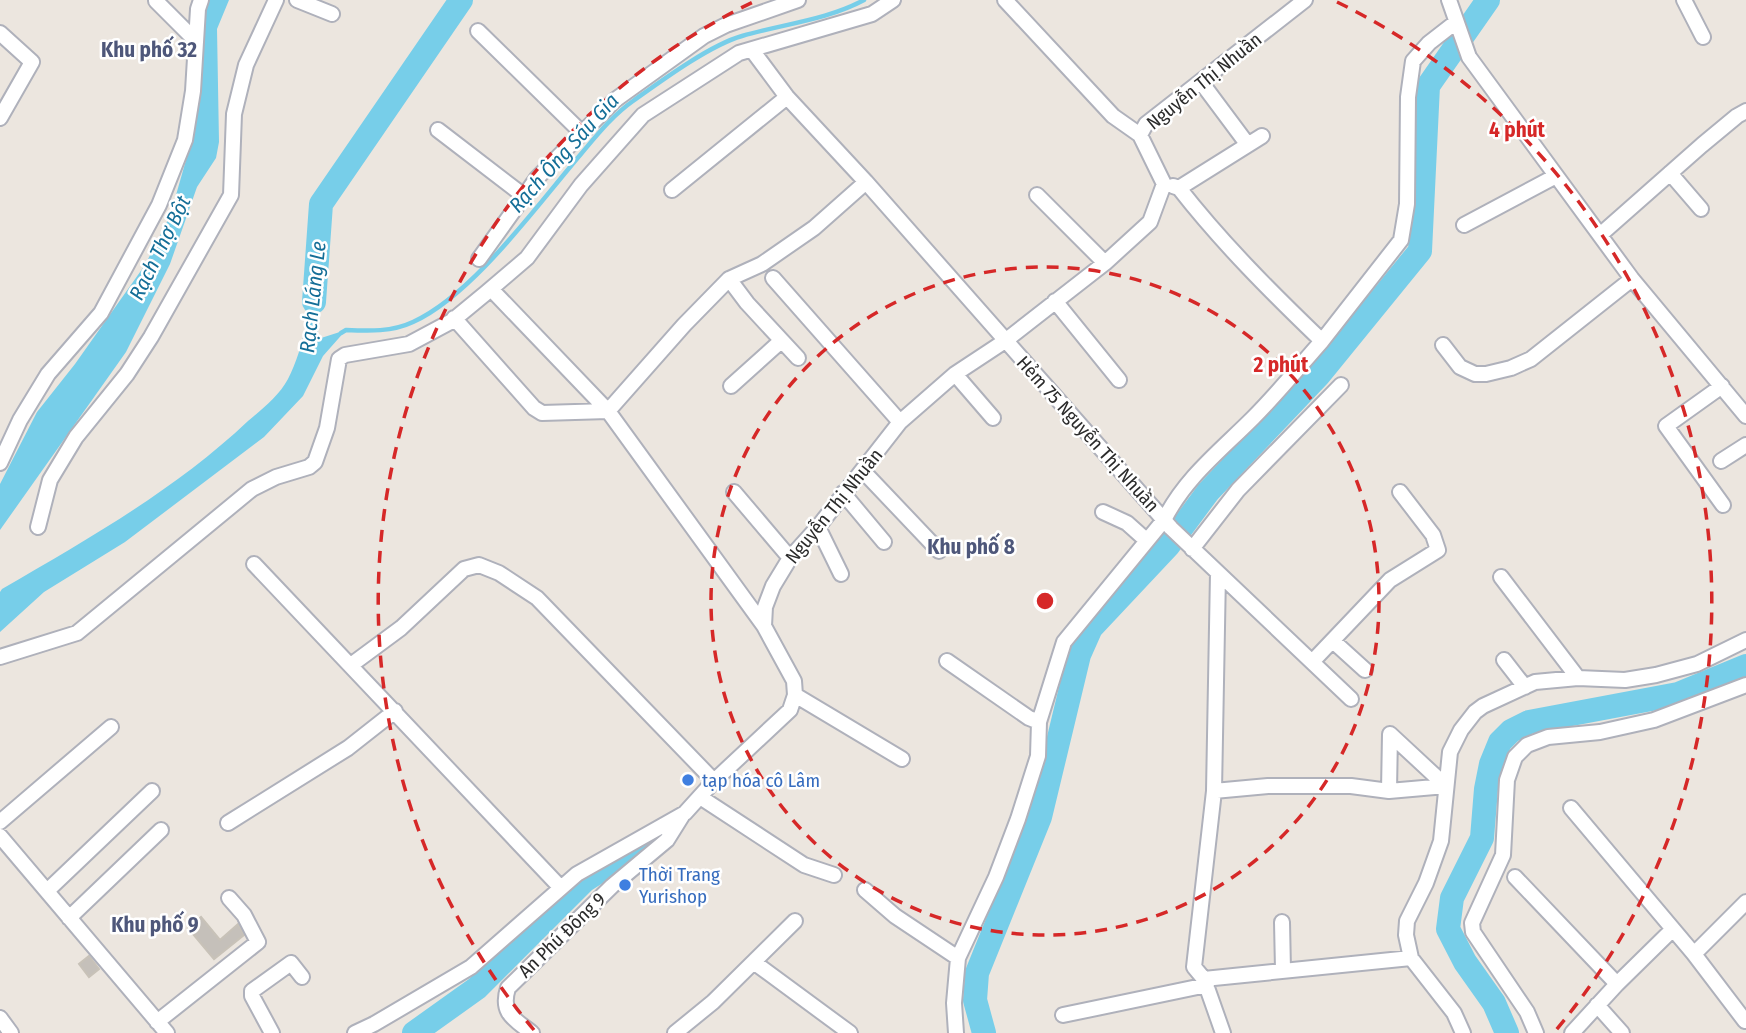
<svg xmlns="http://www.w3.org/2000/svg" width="1746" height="1033" font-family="'Fira Sans Condensed',sans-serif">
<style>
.water{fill:#77cee9}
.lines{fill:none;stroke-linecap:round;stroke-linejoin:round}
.stream{stroke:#77cee9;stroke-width:4.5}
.river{stroke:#77cee9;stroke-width:24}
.building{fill:#c5c0ba;stroke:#c8c2b8;stroke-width:2}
.minor-casing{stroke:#afb1bb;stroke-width:18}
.minor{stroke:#fff;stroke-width:14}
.ring{fill:none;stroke:#d62828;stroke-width:3.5;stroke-dasharray:12 9}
.shop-dot{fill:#3f7fe0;stroke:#fff;stroke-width:2.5}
.labels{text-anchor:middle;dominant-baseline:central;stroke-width:5;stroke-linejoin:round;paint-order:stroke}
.street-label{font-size:19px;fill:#2b2b2b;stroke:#fff}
.shop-label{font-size:19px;fill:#366cbe;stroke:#fff;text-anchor:start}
.neighbourhood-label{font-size:21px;font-weight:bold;fill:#4e577a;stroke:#fff}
.water-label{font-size:21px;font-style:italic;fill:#146e97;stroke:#fff}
.centre{fill:#d62828;stroke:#fff;stroke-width:3.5}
.ring-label{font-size:21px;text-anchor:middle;font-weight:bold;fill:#d62828;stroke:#fff;stroke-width:5;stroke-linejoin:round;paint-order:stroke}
</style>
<rect width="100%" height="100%" fill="#ece6df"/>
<path class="water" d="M202,0h27l-12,29 2,113 -3,16 -19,29 -27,77 -44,88 -126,178v-46l37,-72 38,-48 70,-99 25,-49 18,-63z
M316,271l2,68 28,-9 -23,26 -20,40 -39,41 -139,105 -81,50 -44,40v-40l2,-3c86,-50 173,-99 246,-168 14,-12 31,-25 40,-42 17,-33 21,-73 28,-108z"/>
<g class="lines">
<path class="stream" d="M341,333l5,-3c23,1 46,2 67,-8 60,-27 125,-118 168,-168 16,-19 32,-39 52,-53 28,-20 77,-56 109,-65 41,-12 85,-16 122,-36"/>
<path class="river" d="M314,302l7,-98 140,-204
M414,1033l63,-45 107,-107 56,-36
M984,1033l-9,-33 2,-27 63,-156 39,-162 12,-27 77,-82 40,-54 111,-117 101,-124 8,-165 60,-86
M1507,1033l-13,-30 -29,-41 -17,-33 4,-31 30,-60 4,-49 5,-25 9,-22 11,-11 18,-9 149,-28 68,-28"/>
</g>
<path class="building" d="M201,917l19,23 18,-16 6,11 -30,24 -26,-31z
M89,956l10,13 -10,8 -10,-13z"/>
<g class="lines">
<g class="minor-casing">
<path id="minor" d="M297,0l35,14
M1005,0l108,116 27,19
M1449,0l20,57 163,222 114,137
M1684,0l19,37
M156,1l40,40
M478,31l104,102
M0,33l32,29 -32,56
M752,50l35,47 79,85 305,346 180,171
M1201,82l47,63
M438,130l86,66
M1670,173l31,36
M1173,186l6,2 83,-52
M672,190l115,-93
M1037,195l68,68
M1464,225l92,-49
M1600,235l102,-90 35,-29 9,-5
M479,259l58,-81 78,-78 89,-64 22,-11 72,-25
M773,278l127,144
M729,279l18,24 51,55
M491,289l117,122 156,215
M1055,301l64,79
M454,318l80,90 8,5 66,-2 76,-86 45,-46 33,-15 52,-36 52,-46
M1322,341l79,-101 6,-36 1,-107 5,-36 16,-18 27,-21
M1443,345l17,22 15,7h11l25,-6 20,-9 101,-80
M955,374l38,44
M731,386l50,-45
M1722,386l-56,40 57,79
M1721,461l25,-16
M0,463l20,-43 28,-46 53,-61 58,-108 26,-65 8,-49 5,-82 3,-9
M863,471l76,80
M734,492l56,66
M843,493l41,49
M1103,512l24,11 19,17
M38,527l12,-47 26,-43 51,-63 24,-37 80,-142 3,-81 12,-49 30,-65
M818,527l23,47
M1192,549l46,-59 103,-105
M254,564l307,324
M1218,573l-4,218 -20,176 10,12 19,54
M1501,577l77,101
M1333,641l32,29
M0,657l77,-24 175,-144 24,-12 33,-10 6,-5 12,-34 12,-69 6,-4 64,-11 43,-23 34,-28 41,-35 54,-73 62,-70 96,-62 133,-39 21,-14
M1504,660l21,27
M947,661l82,57 10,4
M1312,662l78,-82 48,-30 -5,-15 -33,-43
M351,665l50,-37 63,-59 15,-4 20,8 38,25 177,183
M795,695l107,64
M1390,734l56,52
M1214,791l54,-5h83l38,5 57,-5
M1389,791l1,-57
M700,797l104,68 30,10
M1571,808l123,146 51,67
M0,822l111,-95
M228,823l120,-75 47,-37
M0,836l167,197
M1515,877l102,107
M865,890l30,26 63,42
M47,891l105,-100
M69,918l92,-88
M1282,922l1,48
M1694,954l52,-52
M755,963l95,70
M1204,979l207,-21
M1597,1005l25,28
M1063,1015l144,-30
M0,1018l11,15
M157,1022l101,-80 -14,-27 -15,-17
M272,1033l-20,-37v-5l39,-28 11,14
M355,1033l19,-9 97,-57 106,-93 108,-61 29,-32 76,-71 5,-15 -1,-14 -30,-55 1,-19 8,-21 17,-28 28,-31 82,-105 55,-48 50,-33 100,-78 45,-41 14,-38 -24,-49 6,-11 159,-124
M532,1033c-18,-14 -32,-20 -24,-45l104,-102 55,-46 15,-24
M675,1033l38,-31 82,-81
M956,1033l-2,-30 4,-45 38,-81 22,-58 20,-63 1,-34 25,-80 100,-122c21,-42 56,-69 89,-102 24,-24 46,-51 69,-77 -51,-49 -100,-98 -143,-153
M1463,1033l-9,-20 -43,-55 -5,-23 1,-14 19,-38 15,-42 9,-89 11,-22 14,-18 8,-6 52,-24 43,-4 47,2 31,-5 41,-11 49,-24
M1536,1033l-9,-21 -54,-80 -1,-9 31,-68 4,-75 8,-23 12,-12 21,-8 52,-5 54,-12 92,-35
M1572,1033l45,-49 55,-54"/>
</g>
<use href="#minor" class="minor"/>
</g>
<g class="ring">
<circle cx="1045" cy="601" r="334"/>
<path d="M534 1030A667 667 0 0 1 753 2M1337 2A667 667 0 0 1 1556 1030"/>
</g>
<g class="shop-dot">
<circle cx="688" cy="780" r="7"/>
<circle cx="625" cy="885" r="7"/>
</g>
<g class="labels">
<g class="street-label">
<text transform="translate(1204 81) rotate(-39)">Nguyễn Thị Nhuần</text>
<text transform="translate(1088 434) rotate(48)">Hẻm 75 Nguyễn Thị Nhuần</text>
<text transform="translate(834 506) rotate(-51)">Nguyễn Thị Nhuần</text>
<text transform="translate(562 935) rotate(-44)">An Phú Đông 9</text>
</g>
<g class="shop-label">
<text x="702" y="780">tạp hóa cô Lâm</text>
<text x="639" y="874">Thời Trang<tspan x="639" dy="22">Yurishop</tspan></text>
</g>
<g class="neighbourhood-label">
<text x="149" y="50">Khu phố 32</text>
<text x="971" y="547">Khu phố 8</text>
<text x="155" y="925">Khu phố 9</text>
</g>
<g class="water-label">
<text transform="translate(564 153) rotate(-48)">Rạch Ông Sáu Gia</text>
<text transform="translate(160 248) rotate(-64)">Rạch Thợ Bột</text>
<text transform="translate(313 297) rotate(-84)">Rạch Láng Le</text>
</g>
</g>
<circle cx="1045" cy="601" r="10" class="centre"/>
<g class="ring-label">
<text x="1517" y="137">4 phút</text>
<text x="1281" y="372">2 phút</text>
</g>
</svg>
